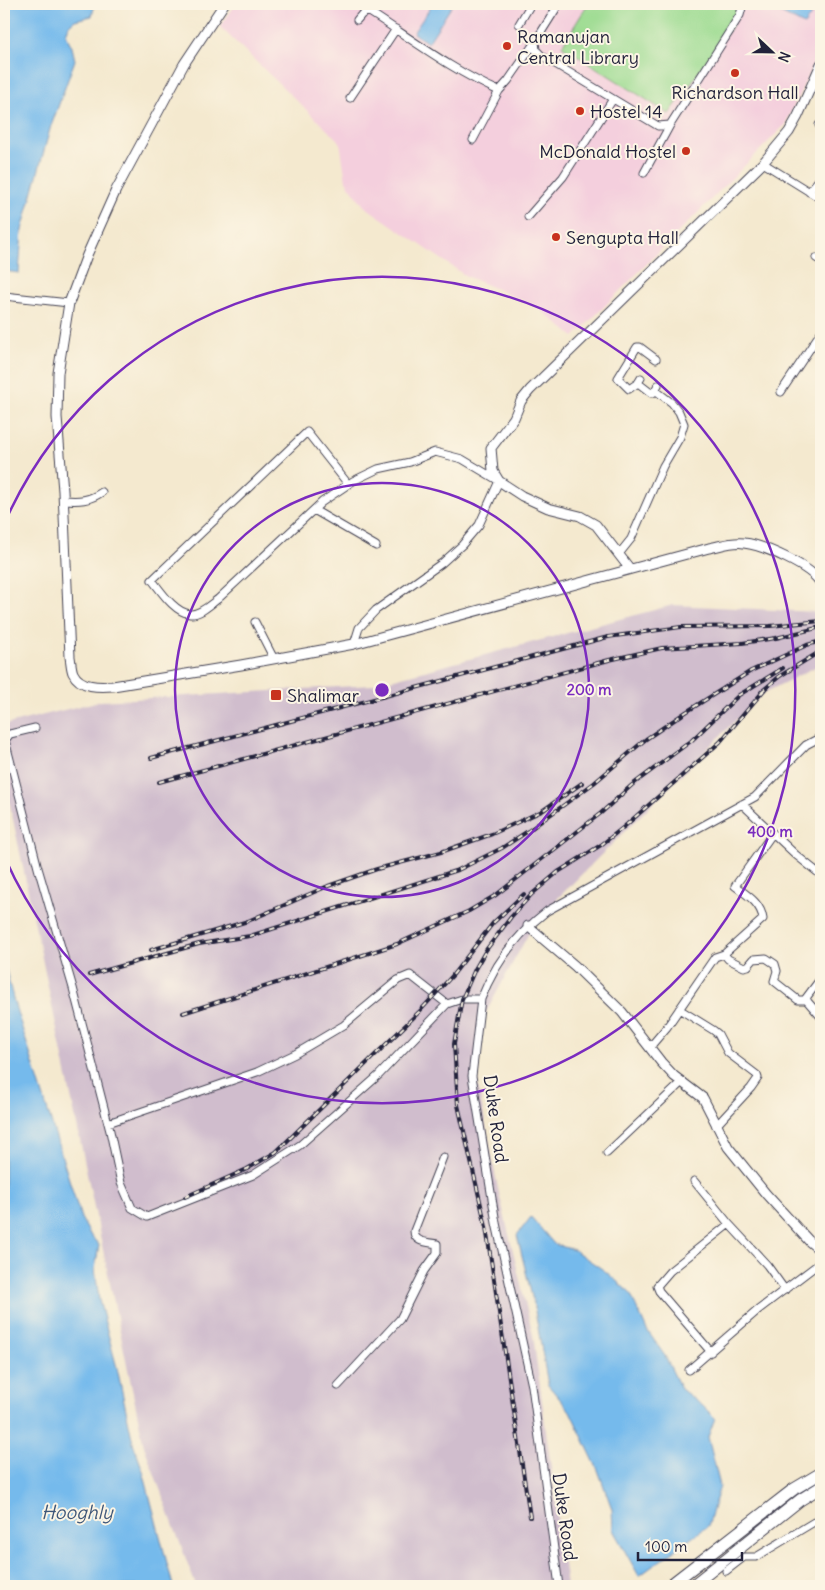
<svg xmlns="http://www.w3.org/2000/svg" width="825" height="1590" font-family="Delius,sans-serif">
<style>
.built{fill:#f4cfdd}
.industrial{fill:#d0bdcd}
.green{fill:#9cdb91;stroke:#5f7e66}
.water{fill:#75baec;stroke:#4c6e94}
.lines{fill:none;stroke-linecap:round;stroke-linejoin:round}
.minor-casing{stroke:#424051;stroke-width:9}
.tertiary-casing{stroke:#424051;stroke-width:11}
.trunk-casing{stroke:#424051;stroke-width:13}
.minor{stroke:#fff;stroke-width:7}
.tertiary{stroke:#fff;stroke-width:9}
.trunk{stroke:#fff;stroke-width:11}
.rail-casing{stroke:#22223b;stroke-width:4}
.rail{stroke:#fcf5e5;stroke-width:2;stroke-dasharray:5.5;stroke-linecap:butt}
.ring{fill:none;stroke:#7b2cbf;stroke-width:2.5}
.poi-dot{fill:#c8321e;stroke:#fcf5e5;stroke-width:2}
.labels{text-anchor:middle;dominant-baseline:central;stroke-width:4;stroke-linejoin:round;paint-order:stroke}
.poi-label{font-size:18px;fill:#22223b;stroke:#fcf5e5;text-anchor:start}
.street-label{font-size:18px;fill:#22223b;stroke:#fcf5e5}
.water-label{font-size:19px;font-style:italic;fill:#3f5779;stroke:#fcf5e5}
.centre{fill:#7b2cbf;stroke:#fcf5e5;stroke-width:2.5}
.ring-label{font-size:15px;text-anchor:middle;font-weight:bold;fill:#7b2cbf;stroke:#fcf5e5;stroke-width:4;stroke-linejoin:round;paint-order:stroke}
</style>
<rect width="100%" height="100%" fill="#fcf5e5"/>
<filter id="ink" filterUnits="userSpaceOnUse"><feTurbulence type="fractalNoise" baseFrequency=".02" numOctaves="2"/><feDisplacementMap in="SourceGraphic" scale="10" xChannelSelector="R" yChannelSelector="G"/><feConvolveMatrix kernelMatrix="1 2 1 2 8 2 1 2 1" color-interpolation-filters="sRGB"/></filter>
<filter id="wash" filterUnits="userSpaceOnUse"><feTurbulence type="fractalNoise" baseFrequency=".0096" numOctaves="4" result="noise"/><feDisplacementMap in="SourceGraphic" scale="20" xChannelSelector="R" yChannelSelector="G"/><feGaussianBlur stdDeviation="1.12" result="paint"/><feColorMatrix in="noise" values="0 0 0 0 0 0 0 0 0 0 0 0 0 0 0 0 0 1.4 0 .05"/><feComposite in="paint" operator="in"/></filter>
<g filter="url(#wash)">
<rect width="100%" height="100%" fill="#f4e9cf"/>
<path class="built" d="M236,4h585v44l-36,77 -211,212 -38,-31 -70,-30 -102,-70 -18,-25 -6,-39 -120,-115z"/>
<path class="industrial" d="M673,605l144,7 4,21v31l-59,30 -226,226 -51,94 -9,62 22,113 35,146 34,251h-371l-52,-140 -140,-670v-51l96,-24 272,-16z"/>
<path class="green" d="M588,4h154l-10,22 -63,88 -107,-68z"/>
<path class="water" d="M4,4h91l-3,12 -17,4 -6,5 -3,10 6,12 3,13 -25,69 -28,101 -3,43 -15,-2z
M433,4h20l-25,39 -15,-10z
M763,4h56l-15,21z
M4,962l10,40 67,216 10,18 8,9 -4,24 4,31 18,68 16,75 10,28 30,115h-169z
M531,1217l23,27 20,6 31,21 25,22 17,37 18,26 16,33 22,17 12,12 -7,19 12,49 -12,40 -69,50 -26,-46 -1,-21 -14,-39 -28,-59 -22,-26 -14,-80 -17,-70z"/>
</g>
<g filter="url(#ink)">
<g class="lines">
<g class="minor-casing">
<path id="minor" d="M365,4l3,7
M559,4l-24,38 1,8 6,6 116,70 12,-1 70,-110 3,-11
M357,20l5,-6 6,-3c42,27 85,60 131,80l9,-10 27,-39
M519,24l12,-20
M350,98l46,-69
M819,125l2,2
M473,140l26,-49
M763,163l58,36
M644,173l26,-48
M809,192l12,-15
M528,217l35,-40 50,-78
M816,258l5,3
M4,296l65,7
M641,378l-3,5 13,10h2l2,-3
M638,383l-9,6 -11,-11 19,-31h3l16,12
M781,392l40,-60
M348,484l-41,-52 -155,148c9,11 22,32 38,34 10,1 21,-10 28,-15l104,-97 31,-21 25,-12 32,-7 25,-10 27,7 37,22 -20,44 -17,20 -20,18 -66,47 -17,18 -5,16
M64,500c15,1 25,1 38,-8
M314,510l62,36
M619,554l12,-15 32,-73 17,-29 4,-13 -5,-12 -7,-9 -17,-13 3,-5
M255,622l19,37
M35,728l-25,6 -5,6 33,128 35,120 37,143 11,52 11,25 15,9 106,-42 47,-30 79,-70 68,-71 15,-5h19
M742,804l54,51 25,20
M724,954l4,5 16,8 4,-1 6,-7 12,-1 9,6 2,7 -3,10 24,19h9
M821,978l-15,20 2,4 13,15
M679,1009l34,21 5,4 10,19 29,22 1,3 -7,10 -35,38
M650,1047l17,-20 48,-70 9,-3 39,-35c-2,-16 -16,-24 -28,-33l38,-53
M108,1123l149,-51 38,-18 49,-29 54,-45 12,-5 37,29
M607,1153l75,-71
M694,1181l35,43 38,41 18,25
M711,1352l-52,-61 -2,-5 13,-15 59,-47
M689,1370l69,-60 63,-48
M338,1386l62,-67 24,-48 13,-18v-9c-9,-2 -23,-1 -23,-13l29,-74
M726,1571l18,-14h12l58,-35 7,-2
M559,1586l-27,-200 -36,-163 -24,-147 9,-77c14,-36 36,-65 66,-88l208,-114 51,-52 15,-8"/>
</g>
<g class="tertiary-casing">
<path id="tertiary" d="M224,4l-40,60 -68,126 -29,65 -18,48 -11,70 -1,44 6,74 7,166c1,5 1,11 3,16 7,15 27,14 40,13l128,-21 113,-21 355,-96c11,-2 24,-7 35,-5 19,2 69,24 77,41
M630,569l-34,-44 -16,-9 -32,-8 -26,-12 -23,-15 -6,-10 -2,-23 23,-30 7,-17 9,-11 233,-227 26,-31 9,-16 23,-52
M528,926l47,40 47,46 39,50 13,14 29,22 25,49 38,47 44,48 11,9"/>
</g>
<g class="trunk-casing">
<path id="trunk" d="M669,1586l125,-97 27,-16
M692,1586l108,-86 21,-13"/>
</g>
<use href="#minor" class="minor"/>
<use href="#tertiary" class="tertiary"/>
<use href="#trunk" class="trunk"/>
<g class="rail-casing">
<path id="rail" d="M761,692l19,-16 41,-25
M151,758l457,-121 73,-10 89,-1 51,-5
M159,782l450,-122 53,-12 80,-5 34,-5 45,-11
M151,950l97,-29 80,-35 49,-17 64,-17 51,-18 50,-23 40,-28
M89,975l110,-31 51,-8 208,-66 44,-22 26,-17 66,-48 52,-44 40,-27 65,-41 56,-26 14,-4
M183,1013l214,-69 72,-33 27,-16 105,-82 31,-28 59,-44 48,-46 44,-27
M185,1197l62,-28 29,-17 143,-140 33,-36 41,-53 31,-29
M530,1517l-44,-290 -28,-122 -4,-61 8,-45 13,-30 11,-19 25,-33 21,-23 26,-22 43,-27 24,-19 95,-84 45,-53"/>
</g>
<use href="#rail" class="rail"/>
</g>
</g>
<g class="ring">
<circle cx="382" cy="690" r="207"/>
<path d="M5 522A413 413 0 1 1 5 858"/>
</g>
<g class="poi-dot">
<circle cx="507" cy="46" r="5"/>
<circle cx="735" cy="73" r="5"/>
<circle cx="580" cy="111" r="5"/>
<circle cx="686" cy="151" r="5"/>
<circle cx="556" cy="237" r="5"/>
<rect x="270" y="689" width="12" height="12" rx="2.5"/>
</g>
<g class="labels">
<g class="poi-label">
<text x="517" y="36">Ramanujan<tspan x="517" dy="21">Central Library</tspan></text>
<text x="735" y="92" text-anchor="middle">Richardson Hall</text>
<text x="590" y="111">Hostel 14</text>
<text x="676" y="151" text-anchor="end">McDonald Hostel</text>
<text x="566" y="237">Sengupta Hall</text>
<text x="287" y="695">Shalimar</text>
</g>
<g class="street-label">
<text transform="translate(496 1119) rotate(82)">Duke Road</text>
<text transform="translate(565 1517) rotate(82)">Duke Road</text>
</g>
<g class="water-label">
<text x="77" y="1512">Hooghly</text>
</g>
</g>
<circle cx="382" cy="690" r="8" class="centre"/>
<g class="ring-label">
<text x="589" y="695">200 m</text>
<text x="770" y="837">400 m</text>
</g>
<rect width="825" height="1590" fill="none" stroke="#fcf5e5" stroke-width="20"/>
<g transform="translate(772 52) rotate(112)" stroke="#fcf5e5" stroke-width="4" paint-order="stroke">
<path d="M0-4L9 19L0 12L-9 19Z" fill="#22223b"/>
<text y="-8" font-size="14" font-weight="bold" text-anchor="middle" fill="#22223b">N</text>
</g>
<path d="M638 1552v8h104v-8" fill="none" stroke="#22223b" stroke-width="2.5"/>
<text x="645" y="1552" font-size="15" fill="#22223b" stroke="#fcf5e5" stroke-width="4" paint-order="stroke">100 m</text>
</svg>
